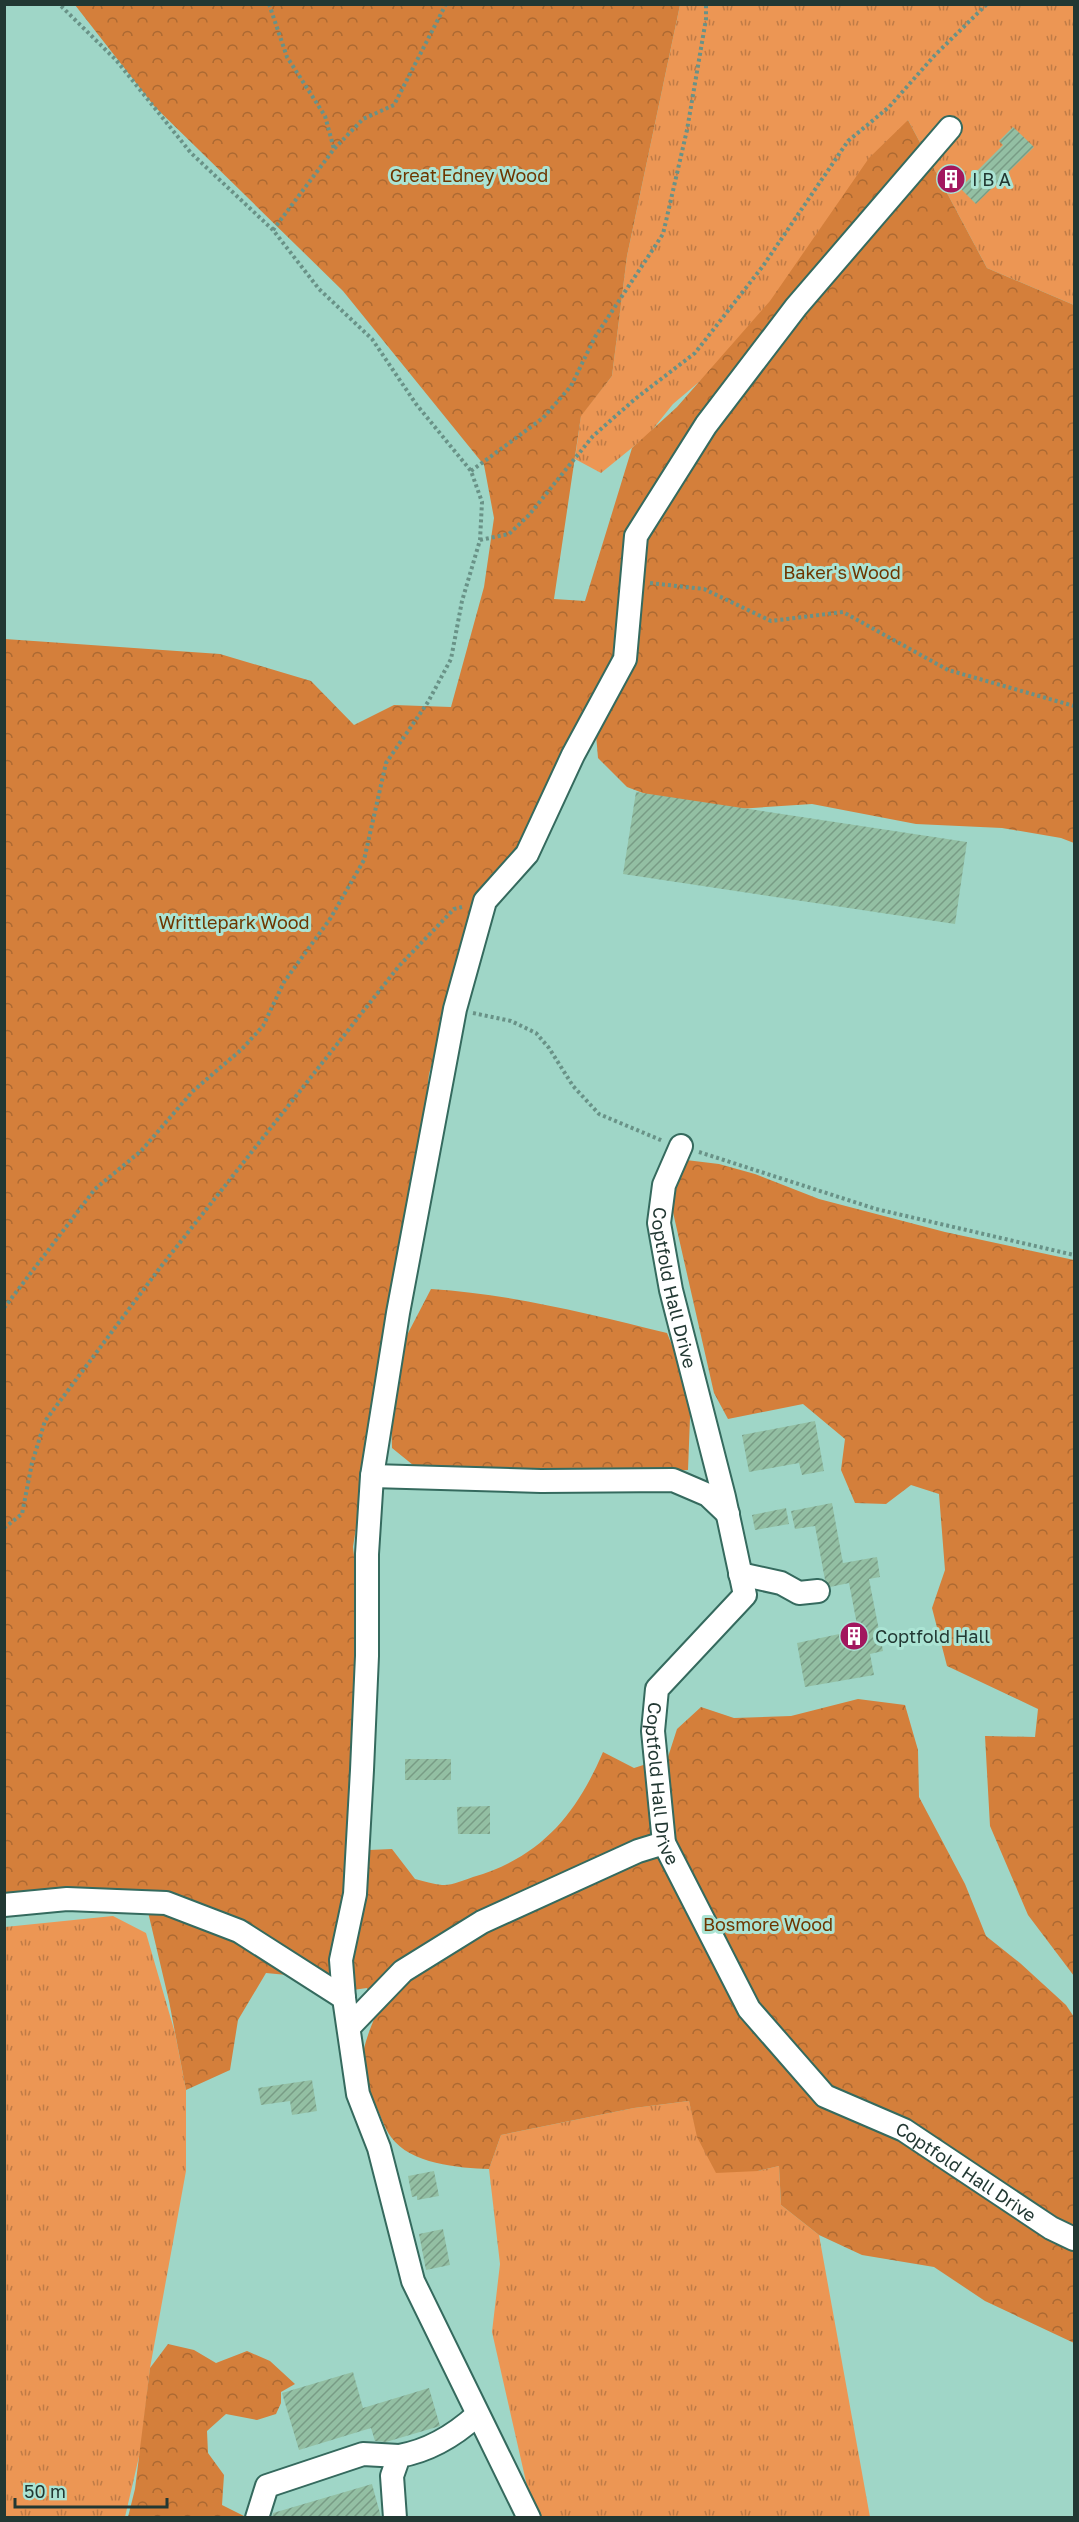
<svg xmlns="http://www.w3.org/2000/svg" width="1079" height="2522" font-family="'Golos Text',sans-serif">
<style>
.grass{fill:url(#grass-tufts)}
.forest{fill:url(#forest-crowns)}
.building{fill:url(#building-hatch)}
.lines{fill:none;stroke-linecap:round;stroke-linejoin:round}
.minor-casing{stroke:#356a5e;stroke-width:26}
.path{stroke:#699287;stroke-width:4;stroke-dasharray:3 3;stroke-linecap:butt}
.minor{stroke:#fff;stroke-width:22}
.labels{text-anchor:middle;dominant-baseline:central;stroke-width:6;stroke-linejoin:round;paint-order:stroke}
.park-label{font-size:18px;fill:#6d3600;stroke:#abe4d4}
.poi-label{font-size:18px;fill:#223833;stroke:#abe4d4;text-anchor:start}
.street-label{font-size:18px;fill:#223833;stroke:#abe4d4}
</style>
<defs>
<pattern id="grass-tufts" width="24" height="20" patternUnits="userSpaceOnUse" patternTransform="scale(1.5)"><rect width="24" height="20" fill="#ec9654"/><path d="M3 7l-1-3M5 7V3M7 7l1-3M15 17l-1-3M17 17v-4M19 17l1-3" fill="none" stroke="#bf7b46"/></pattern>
<pattern id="forest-crowns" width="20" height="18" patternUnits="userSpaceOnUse" patternTransform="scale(1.5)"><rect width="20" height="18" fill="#d47f3b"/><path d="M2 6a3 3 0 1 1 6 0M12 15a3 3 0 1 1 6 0" fill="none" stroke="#ac6932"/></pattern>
<pattern id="building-hatch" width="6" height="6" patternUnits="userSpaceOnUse" patternTransform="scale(1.5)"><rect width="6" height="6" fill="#93bfa3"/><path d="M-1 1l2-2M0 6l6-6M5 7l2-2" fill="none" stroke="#789c85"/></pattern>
</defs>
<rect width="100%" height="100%" fill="#9fd6c7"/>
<path class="grass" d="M680,5h394v300l-87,-37 -79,-148 -118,171 -78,80 -39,33 -24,30 -48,39 -26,-14 6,-44 31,-39 15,-120z
M113,1916l33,17 29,100 11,57v81l-36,197 -9,80 -16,69 -120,1v-591z
M689,2101l9,36 60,34 21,-5 2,39 38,30 51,282h-336l-42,-185 8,-68 -11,-95 12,-34 133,-27z"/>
<path class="forest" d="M75,5h605l-53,251 -15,120 -31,40 -27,183 31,2 47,-153 45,-41 93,-106 99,-143 39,-38 79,148 87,37v538l-13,-5 -59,-10 -86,-4 -104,-20 -119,8 -66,-25 -29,-29 -5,-59 -80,165 -29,22 -55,188 -17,148 -43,222 -16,103 7,63 -16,302 -15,67 -63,-6 -28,47 -8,50 -44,20 -17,-89 -25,-106 -139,2v-1258l215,15 91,27 43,44 40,-20 57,2 33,-120 10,-69 -10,-53 -141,-174 -189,-185z
M686,1160l33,4 36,10 64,25 126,33 129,28v716l-46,-61 -38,-89 -5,-90 50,1 3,-28 -91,-43 -15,-58 13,-38 -6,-76 -28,-9 -25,19 -31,-1 -14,-33 4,-31 -42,-35 -75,15 -14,-26 -44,-194z
M431,1289c80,5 158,25 236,44l24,59 -3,78 -71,4 -204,-9 -21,-17 -1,-33 15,-78z
M858,1699l47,6 13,45 1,47 46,87 21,52 34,27 46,42 8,12v326l-89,-42 -51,-34 -72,-12 -43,-20 -38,-30 -2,-39 -21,5 -42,2 -19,-36 -8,-36 -55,7 -133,27 -12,34c-30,-1 -79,-5 -98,-32 -6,-8 -10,-20 -14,-29 -20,-42 -18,-53 0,-96l-10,-24 -14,2 -3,-30 19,-110 23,-1 23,30c9,2 18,5 27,6 9,1 22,-5 31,-8 68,-20 103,-62 130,-125l31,16 34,-11 9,-28 24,-22 33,11 57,-2z
M168,2344l26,6 22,13 31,-12 23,10 25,23 -14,8v11l-5,11 -19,6 -31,-6 -19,17 1,22 16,22 -2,30 24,12h-118l7,-28 15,-121z"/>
<path class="building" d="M1013,127l21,20 -58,57 -16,-16 43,-43 -4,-4z
M636,792l331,50 -12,82 -332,-50z
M815,1421l9,50 -22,4 -3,-12 -50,9 -7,-37z
M832,1503l11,60 34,-6 3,20 -11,2 14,72 -13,3 4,21 -69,12 -8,-44 61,-13 -9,-47 -19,4 -5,-7 -10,-54 -20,3 -4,-18z
M786,1508l3,16 -34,6 -3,-15z
M405,1759h46v21h-46z
M490,1806v28h-32l-1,-27z
M312,2080l5,31 -25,4 -2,-14 -29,4 -3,-17z
M434,2171l5,25 -22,4v-4l-5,1 -4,-21z
M443,2229l7,36 -24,5 -7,-36z
M353,2372l10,36 66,-20 11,38 -54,16 -11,-1 -4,-13 -72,22 -17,-57z
M372,2484l9,33h-109l1,-4z"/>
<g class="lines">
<g class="minor-casing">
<g id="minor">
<path id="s1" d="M681,1146l-17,39 -5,38 12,67 53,207 21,98 -88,94 -4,42 11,112 85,166 76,87 79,34 147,98 23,11"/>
<path d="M372,1476l169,5 132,-1 35,15 20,19"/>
<path d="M740,1574l41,9 18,10 19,-2"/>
<path d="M4,1905l63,-6 99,4 73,28 105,67"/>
<path d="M350,2026l53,-55 79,-49 156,-71 26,-8"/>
<path d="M257,2518l10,-32 96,-32 36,2"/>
<path d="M395,2518l-3,-42 7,-20c29,-5 56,-21 78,-41"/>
<path d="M529,2518l-116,-237 -34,-133 -21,-54 -14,-96 -3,-38 14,-66 7,-124 5,-114v-102l5,-78 26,-163 57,-304 30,-108 42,-47 46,-99 52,-96 11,-123 70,-111 90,-118 154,-179"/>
</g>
</g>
<path class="path" d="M269,4l18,53 38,59 9,33
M273,230l61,-81 29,-30 31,-14 52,-101
M471,471l72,-53 28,-32 24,-49 68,-103 24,-104 19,-111v-15
M480,540l29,-6 20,-19 64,-79 42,-37 60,-46 68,-87 85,-125 41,-34 46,-52 52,-51
M650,583l54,6 67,32 72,-9 105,58 126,36
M473,1013l38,8 25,12 13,15 24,38 26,28 64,27
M699,1152l177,57 198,46
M4,1308l91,-119 46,-38 52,-60 49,-42 21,-23 21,-44 46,-63 34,-59 22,-97 42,-61 23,-43 11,-58 18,-61 2,-38 -11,-31 -55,-67 -44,-65 -53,-50 -46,-59 -82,-77 -75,-93 -57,-56
M4,1528l18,-14 10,-51 13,-42 114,-152 240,-303 55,-57 8,-2"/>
<use href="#minor" class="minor"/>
</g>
<defs>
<g id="building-disc" transform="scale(1.5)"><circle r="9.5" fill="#a2175e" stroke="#abe4d4"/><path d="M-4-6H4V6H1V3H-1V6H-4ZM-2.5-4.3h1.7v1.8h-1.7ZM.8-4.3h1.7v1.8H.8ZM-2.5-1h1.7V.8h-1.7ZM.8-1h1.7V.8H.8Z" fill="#fff"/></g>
</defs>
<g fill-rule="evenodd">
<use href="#building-disc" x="951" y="179"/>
<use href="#building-disc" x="854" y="1636"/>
</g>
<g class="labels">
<g class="park-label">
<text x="469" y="175">Great Edney Wood</text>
<text x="842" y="572">Baker's Wood</text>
<text x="234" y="922">Writtlepark Wood</text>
<text x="768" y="1924">Bosmore Wood</text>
</g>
<g class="poi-label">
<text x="972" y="179">I B A</text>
<text x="875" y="1636">Coptfold Hall</text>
</g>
<g class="street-label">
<text stroke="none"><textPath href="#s1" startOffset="147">Coptfold Hall Drive</textPath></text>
<text stroke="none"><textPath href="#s1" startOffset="687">Coptfold Hall Drive</textPath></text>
<text stroke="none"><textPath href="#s1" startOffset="1209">Coptfold Hall Drive</textPath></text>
</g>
</g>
<rect width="1079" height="2522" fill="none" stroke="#223833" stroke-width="12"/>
<path d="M15 2498v9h152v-9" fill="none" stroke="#223833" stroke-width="3"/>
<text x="24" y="2498" font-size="18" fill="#223833" stroke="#abe4d4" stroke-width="4.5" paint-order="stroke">50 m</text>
</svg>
